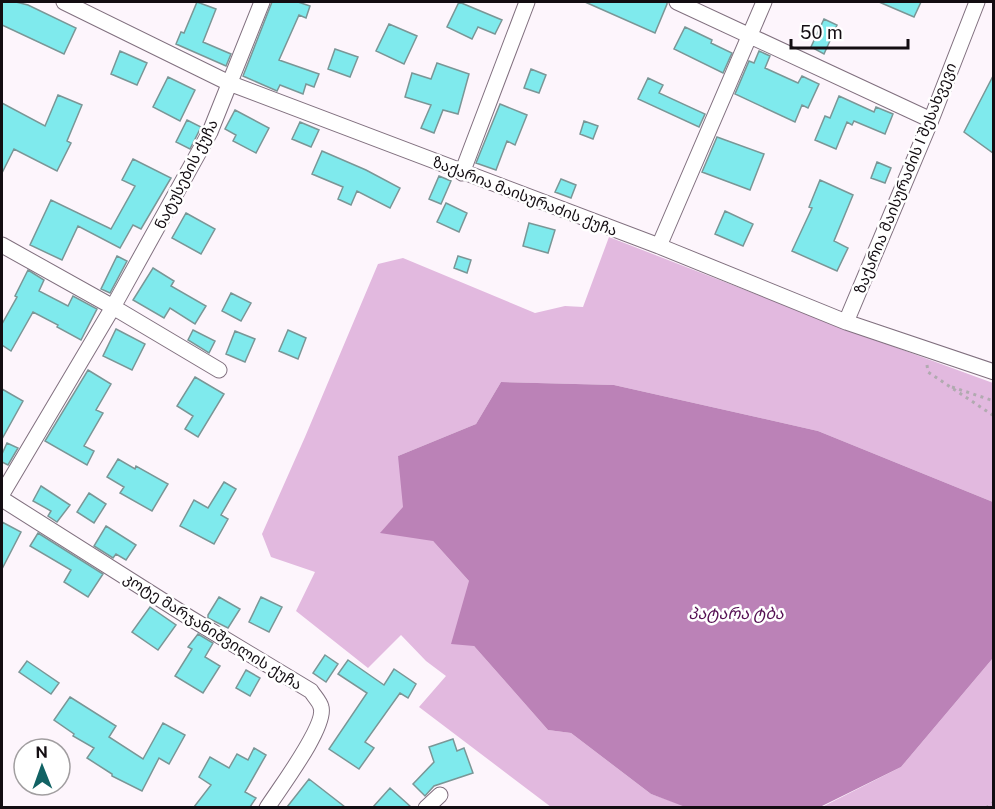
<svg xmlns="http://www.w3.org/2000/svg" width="995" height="809" font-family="'Public Sans','Noto Sans Georgian',sans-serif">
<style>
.green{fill:#e2b9df}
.water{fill:#bb82b7}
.building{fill:#7feaed;stroke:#7a9696;stroke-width:1.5}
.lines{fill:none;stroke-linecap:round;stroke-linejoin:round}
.minor-casing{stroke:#81707f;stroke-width:17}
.path{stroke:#b1aab0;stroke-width:3;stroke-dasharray:3 4.5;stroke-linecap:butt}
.minor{stroke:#fff;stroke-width:15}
.labels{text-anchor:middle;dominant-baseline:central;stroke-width:5;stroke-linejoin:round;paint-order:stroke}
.street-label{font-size:15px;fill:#130d12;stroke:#fff}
.water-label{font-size:16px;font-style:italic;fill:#540e52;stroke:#fff}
</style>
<rect width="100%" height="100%" fill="#fdf5fc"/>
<path class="green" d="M609,237l234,91 150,55v119l-175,-71 -204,-46 -113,-3 -25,42 -78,32 35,85 36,40 5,65 74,84 23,3 80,61 37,13h-137l-132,-100 27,-31 -20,-15 -25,-26 -33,33 -72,-57 19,-39 -44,-15 -9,-23 43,-97 73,-173 25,-6 132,55 30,-7 18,1z
M993,658v149l-173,1 81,-41z"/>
<path class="water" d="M501,382l113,3 204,46 175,71v156l-92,109 -81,40 -132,1 -37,-14 -80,-61 -23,-3 -74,-84 -23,-2 18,-63 -36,-40 -53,-8 23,-26 -5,-51 78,-32z"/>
<path class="building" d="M2,2h14l12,3 48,23 -12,26 -62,-29z
M197,2l19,7 -13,33 28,12 -5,12 -50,-22 5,-12 3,1z
M272,2h26l12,4 -4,12 -7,-3 -20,45 40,14 -5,13 -8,-3 -3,10 -23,-9 -3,6 -34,-15z
M459,2l43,18 -7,14 -17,-7 -6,12 -25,-12z
M585,2h82v2l-12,29z
M879,2h42l-7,15z
M824,19l13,6 -13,29 -13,-7z
M389,24l28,12 -13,28 -28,-13z
M685,27l27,13 -1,3 21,10 -9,20 -49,-24z
M335,49l23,8 -8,20 -22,-8z
M120,51l27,12 -10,22 -26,-11z
M759,51l11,5 -5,12 33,15 4,-7 17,8 -11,24 -6,-3 -7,17 -60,-28 14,-33 5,2z
M437,63l32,11 -11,40 -15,-4 -9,23 -13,-5 10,-23 -26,-8 7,-24 19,6z
M531,69l15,6 -7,18 -15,-5z
M993,76v77l-29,-21z
M168,77l27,13 -15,31 -27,-14z
M648,78l15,7 -4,8 46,21 -6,13 -61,-28z
M58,95l24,10 -15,36 4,2 -14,28 -43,-22 -12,24v-70l43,23z
M839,96l35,16 2,-5 17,7 -8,20 -31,-13 -2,4 -5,-3 -11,27 -21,-9 10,-24 5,2z
M500,104l27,11 -12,30 -8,-4 -11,29 -20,-7z
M235,110l34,18 -13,25 -23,-12 3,-6 -11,-6z
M187,120l14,7 -11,22 -14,-7z
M584,121l14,5 -5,13 -13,-5z
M300,122l19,8 -8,17 -19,-8z
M717,137l47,17 -14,36 -48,-18z
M322,151l44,19 34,18 -10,20 -33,-17 -6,14 -13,-6 5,-12 -31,-13z
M133,159l38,19 -30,51 -8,-4 -13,23 -42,-22 -16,34 -32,-15 21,-45 60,29 24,-43 -13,-6z
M877,162l14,6 -6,15 -14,-5z
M439,176l12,5 -10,23 -12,-5z
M561,179l15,6 -5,13 -16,-6z
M820,180l33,15 -19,46 14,7 -11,23 -45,-20 20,-43 -3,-1z
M446,203l21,10 -8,19 -22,-10z
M725,211l28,13 -10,22 -28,-12z
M186,213l29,16 -14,25 -29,-16z
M529,223l26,7 -7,23 -25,-7z
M117,256l10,5 -17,32 -9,-4z
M458,256l13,4 -4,13 -13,-5z
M153,268l21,13 -3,5 35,20 -11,18 -25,-16 -6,10 -31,-18z
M28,270l16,10 -5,11 29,15 5,-10 24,13 -16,31 -24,-13 1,-2 -25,-13 -22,39 -9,-6v-21l15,-27 -2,-1z
M231,293l20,10 -10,18 -19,-10z
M116,329l29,15 -13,26 -29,-14z
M193,330l22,11 -6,12 -21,-13z
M288,330l18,8 -8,21 -19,-8z
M235,331l20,8 -10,23 -19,-8z
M88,370l23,14 -15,26 7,3 -19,33 10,5 -7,14 -42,-24z
M195,377l29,17 -26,43 -13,-8 8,-13 -16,-10z
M2,389l21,12 -21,38z
M7,443l11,5 -10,17 -6,-3v-8z
M118,459l17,10 1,-3 32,18 -16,27 -32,-18 4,-6 -17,-10z
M224,482l12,7 -15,26 7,4 -14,25 -34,-18 14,-26 14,8z
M41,486l29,19 -13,17 -9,-6 3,-5 -18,-10z
M89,493l17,11 -12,19 -17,-11z
M2,522l19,10 -19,37z
M106,526l30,19 -10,15 -10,-6 -3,4 -19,-12z
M38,533l65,41 -15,23 -24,-15 7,-12 -41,-24z
M219,597l21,12 -12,19 -20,-10v-3z
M261,597l21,10 -13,25 -20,-10z
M150,607l26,18 -18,25 -26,-18z
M198,634l15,9 -8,14 15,9 -17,27 -28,-17 17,-27 -4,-2z
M325,655l13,9 -12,18 -13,-9z
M348,660l36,25 10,-16 22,15 -8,14 -8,-5 -35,49 9,6 -15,21 -30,-20 38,-56 -29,-19z
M27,661l32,22 -8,11 -32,-22z
M246,670l14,8 -10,18 -14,-8z
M70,697l46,29 -7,11 34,22 20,-36 22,12 -16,29 -10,-6 -17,33 -30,-15v-2l-25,-16 7,-10 -21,-12 1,-2 -20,-14z
M453,739l4,12 7,-3 9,25 -39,13 -9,10 -12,-12 21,-22 -5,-15z
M254,748l12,7 -21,37 11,6 -6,9h-56l17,-22 -12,-8 11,-20 19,11 8,-14 11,6z
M309,779l36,28h-58z
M390,788l21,19h-38z"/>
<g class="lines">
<g class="minor-casing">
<path id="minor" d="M64,2l165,81 430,163 187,76 148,50
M677,2l254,118
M462,173l65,-171
M2,245l111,62 106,63
M659,246l105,-244
M846,322l85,-202 46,-118
M2,494l111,-187 97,-175 52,-130
M2,499l188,119 121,73c3,5 9,11 10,16 6,19 -42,82 -54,101
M426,808l14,-13"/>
</g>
<path class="path" d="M927,365l1,7 66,44
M952,387l42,14
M986,808l8,-6"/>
<use href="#minor" class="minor"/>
</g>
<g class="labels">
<g class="street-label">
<text transform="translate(186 174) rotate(-63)">ნატუსების ქუჩა</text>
<text transform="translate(905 178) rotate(-68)">ზაქარია მაისურაძის I შესახვევი</text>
<text transform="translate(525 196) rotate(21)">ზაქარია მაისურაძის ქუჩა</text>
<text transform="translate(213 631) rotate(32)">კოტე მარჯანიშვილის ქუჩა</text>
</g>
<g class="water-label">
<text x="736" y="613">პატარა ტბა</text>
</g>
</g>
<rect width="995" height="809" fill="none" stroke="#130d12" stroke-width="6"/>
<g transform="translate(42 767) rotate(359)"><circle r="28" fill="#ffffff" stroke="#a19ea0" stroke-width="1.5"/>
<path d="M0-4.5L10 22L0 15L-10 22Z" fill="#116264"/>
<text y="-9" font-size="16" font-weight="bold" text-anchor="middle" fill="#130d12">N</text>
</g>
<path d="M791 39v9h117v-9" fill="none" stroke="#130d12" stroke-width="3"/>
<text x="800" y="39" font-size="18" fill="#130d12" stroke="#ffffff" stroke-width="4.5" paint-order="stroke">50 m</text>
</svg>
